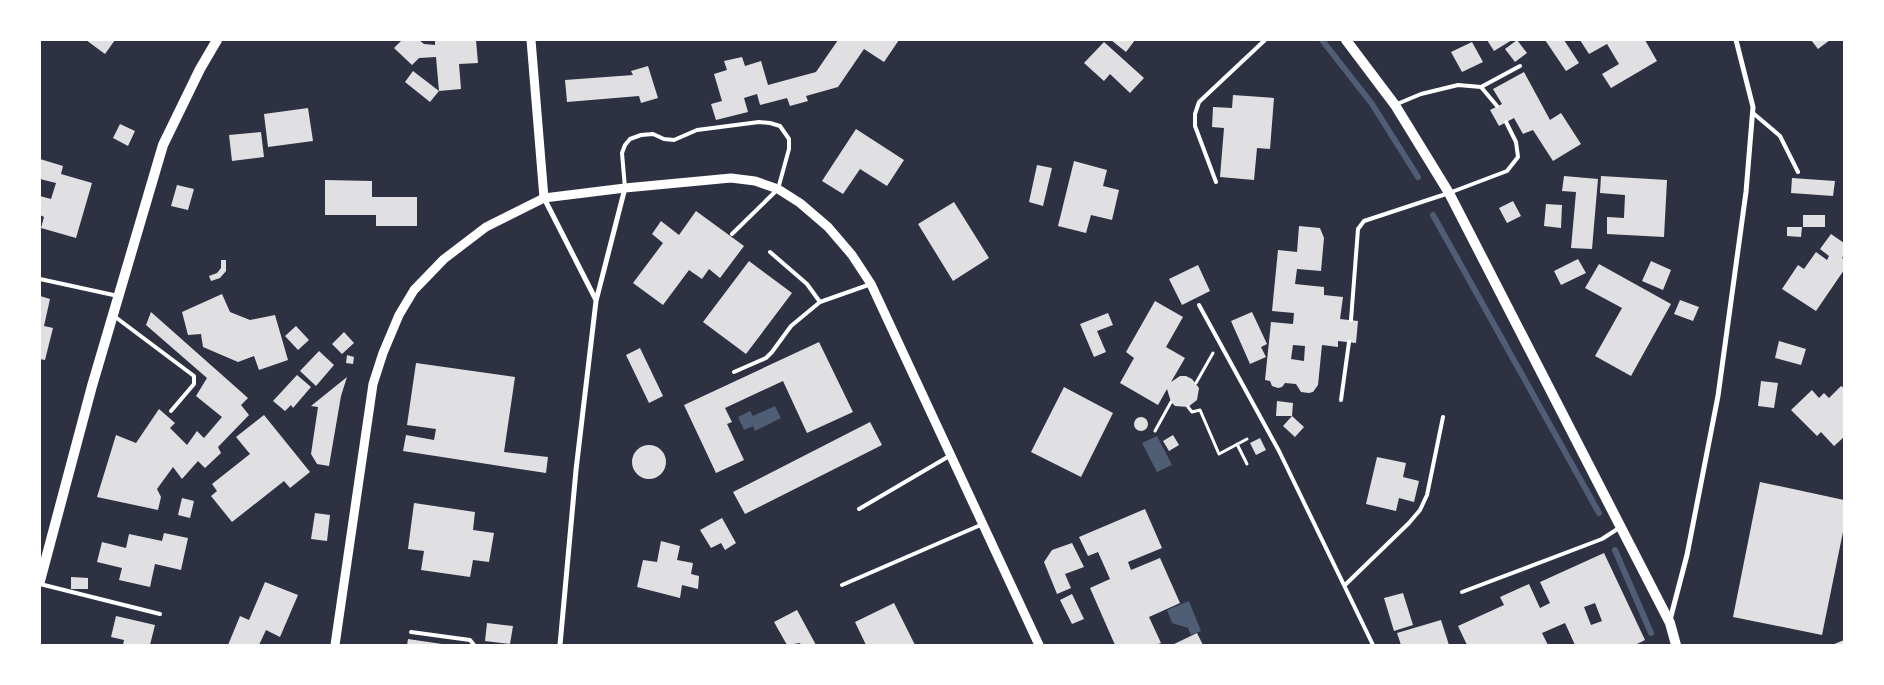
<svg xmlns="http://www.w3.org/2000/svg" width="1884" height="685" font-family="Commissioner,sans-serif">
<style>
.water{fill:#4f5d75}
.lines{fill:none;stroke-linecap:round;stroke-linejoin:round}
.stream{stroke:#4f5d75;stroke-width:6}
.building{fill:#e0e0e3;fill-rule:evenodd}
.path{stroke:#fff;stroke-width:3}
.service{stroke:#fff;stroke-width:4}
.minor{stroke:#fff;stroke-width:5}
.tertiary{stroke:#fff;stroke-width:9}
.secondary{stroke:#fff;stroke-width:10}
</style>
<rect width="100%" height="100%" fill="#2d3142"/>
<path class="water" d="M775,406l6,12 -26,13 -2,-5 -9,4 -6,-13 12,-6 3,5z
M1157,436l15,29 -15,7 -15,-29z
M1189,601l12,30 -10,4 -3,-7 -16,-5 -5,-13z"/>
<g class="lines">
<path class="stream" d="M1322,40l50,64 46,73
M1433,215l166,298
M1615,550l36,83"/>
</g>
<path class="building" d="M86,40h29l-10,14z
M402,40h17l5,4 11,1v-5h41l2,23 -19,1 2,25 -22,2 -3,-34 -17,1 -7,7 -18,-17z
M838,40h61l-15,22 -20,-13 -26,38 -32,9 2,5 -18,5 -3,-8 -27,7 -3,-11 -13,4 4,14 -32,8 -5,-16 11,-3 -8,-27 13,-4 -3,-9 18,-4 3,9 16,-5 7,24 48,-13z
M1111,40h24l-9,12z
M1487,40h25l-18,11z
M1517,40l10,13 -12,9 -10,-13z
M1545,40h19l15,23 -13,8z
M1580,40h65l12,21 -46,27 -9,-14 17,-10 -12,-20 -18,10z
M1811,40h19l-12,9z
M1104,42l40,36 -14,15 -20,-19 -6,7 -20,-18z
M1472,42l11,20 -21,10 -11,-20z
M648,66l10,32 -17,5 -2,-7 -72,6 -2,-22 68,-5 -2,-4z
M413,71l26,20 -9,11 -25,-20z
M1524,72l26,48 11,-7 20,31 -28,17 -20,-31 -10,4 -9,-16 -15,8 -9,-16 12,-6 -9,-15z
M1233,95l41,3 -4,51 -13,-1 -3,32 -34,-3 4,-49 -12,-1 1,-20 19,1z
M308,108l5,33 -45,6 -4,-33z
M120,124l15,7 -7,15 -15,-8z
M856,129l48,31 -17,26 -27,-17 -17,25 -21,-13z
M261,132l3,25 -32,4 -3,-26z
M40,159l23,7 -2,8 31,9 -16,55 -35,-10 3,-11 -4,-2v-19l11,3 5,-16 -16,-4z
M1074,161l33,9 -4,16 16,4 -7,30 -21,-5 -5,18 -28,-7z
M1037,165l15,3 -9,38 -14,-4z
M1564,176l34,3 -6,70 -21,-1 5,-56 -14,-1z
M1601,176l66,4 -3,57 -57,-3v-17l17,1 1,-23 -25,-2z
M1792,178l43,3 -2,15 -42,-3z
M325,180l47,1v16h45v29h-41v-11h-51z
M177,185l17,4 -6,21 -17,-4z
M1513,201l8,15 -14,7 -8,-15z
M954,202l35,56 -36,23 -35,-57z
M1546,204l16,1 -1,23 -17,-2z
M696,211l48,35 -24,32 -11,-9 -7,10 -13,-9 -26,35 -30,-22 30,-40 -11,-9 9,-13 18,14z
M1803,215h22v12h-22z
M1299,226l21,2 4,10 -3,33 -24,-2 -2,15 29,3v8l19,2 -3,22 18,2 -2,22 -18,-2v6l-16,-2 -4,40 -5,7 -4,1 -8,-1 -5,-8 -11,-1 -3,4 -4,1 -6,-2 -2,-5 -5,-1 6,-58 22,2 1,-11 -22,-2 6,-61 19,2zM1293,345l12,1 -1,15 -13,-2z
M1787,227h15l-1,10 -14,-1z
M1831,234l13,9v12l-2,3 2,1v11l-28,41 -34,-22 16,-24 6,4 12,-17 11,8 2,-4 -9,-7z
M1578,259l8,14 -25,12 -7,-14z
M221,260h5v11l-6,7 -9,3 -2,-5 8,-3 4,-5z
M749,261l43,32 -46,61 -43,-32z
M1651,261l20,9 -8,20 -21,-9z
M1599,264l72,40 -40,72 -36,-20 27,-48 -37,-20z
M1198,265l12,26 -28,14 -13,-26z
M222,294l8,18 20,8 25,-5 13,45 -29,10 -5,-14 -16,6 -35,-15 -2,-13 -13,1 -6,-23z
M40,296l10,3 -6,27 9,2 -8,32 -5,-1z
M1680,300l19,7 -6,14 -19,-7z
M1155,301l28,16 -17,30 19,11 -14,24 9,-6h6l6,3 7,9 -2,12 -9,7 -13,-1 -4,-4 -4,-13 -9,16 -38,-22 14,-25 -8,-6z
M151,312l97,86 -7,7 8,10 -31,32 3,6 -16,15 -7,-7 -16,18 -9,-12 -16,22 4,8 -3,13 -61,-13 19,-62 20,8 23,-34 16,14 -5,5 17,17 10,-14 7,7 18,-21 -26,-21 11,-18 -61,-53z
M1252,312l15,32 -6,3 5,10 -16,7 -19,-43z
M1108,313l5,12 -16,6 9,21 -12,5 -14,-33z
M296,326l13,14 -11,10 -13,-14z
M344,332l10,11 -12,11 -10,-10z
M1779,341l27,8 -5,16 -26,-7z
M819,342l34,70 -46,21 -24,-52 -58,27 7,14 -5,2 17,36 -28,13 -32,-68z
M640,348l23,48 -14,7 -23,-48z
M319,351l15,14 -18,21 -16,-15z
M347,355l7,2 -1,7 -7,-1z
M416,363l99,14 -11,75 44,5 -2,16 -143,-22 3,-16 28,5 2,-11 -29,-4z
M297,375l14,12 -18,21 -2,-3 -6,6 -12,-10z
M347,377l-6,19 -12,70 -12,-2 -6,-10 7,-47 -7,-1z
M1761,381l17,2 -4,25 -16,-2z
M1841,386l3,2v49l-10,9 -13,-14 -4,4 -26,-26 21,-20 7,8 5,-5 5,5z
M1064,387l49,26 -32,64 -50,-25z
M1277,401l16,2 -1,13h-16z
M264,415l46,57 -20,16 -6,-7 -52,41 -21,-26 6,-5 -5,-7 38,-30 -14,-17z
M1292,416l12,11 -9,10 -12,-11z
M1134 424a7 7 0 1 1 14 0a7 7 0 1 1-14 0Z
M870,422l12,23 -137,69 -12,-22z
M1173,435l6,10 -10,6 -6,-10z
M1260,438l6,12 -10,5 -6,-12z
M632 462a17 17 0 1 1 34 0a17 17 0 1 1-34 0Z
M1377,457l29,6 -3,14 16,4 -5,21 -15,-4 -3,13 -30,-7z
M1760,482l84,18v27l-22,108 -89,-18z
M182,498l12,3 -4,17 -12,-3z
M414,503l61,9 -2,18 21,3 -5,29 -16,-2 -3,17 -49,-7 3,-19 -16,-2z
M1145,509l17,39 -34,14 3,8 29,-12 20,45 -31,14 12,26 -6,2h-40l-25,-57 20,-9 -12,-27 -10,4 -9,-19z
M315,513l15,2 -3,26 -16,-2z
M722,518l14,25 -11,7 -4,-7 -10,5 -11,-18z
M164,533l24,5 -7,32 -26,-6 -5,23 -31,-7 3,-12 -25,-6 5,-20 24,6 3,-14 33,7z
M661,541l19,5 -3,14 16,3 -2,11 8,2 -1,13 -16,-4 -2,13 -43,-11 6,-27 14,2z
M1072,543l12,24 -19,7 6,14 -14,6 -13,-32 8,-12z
M1604,553l41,87 -10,5h-60l-10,-22 -23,10 6,12h-81l-9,-19 46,-21 -4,-8 29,-13 11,24 10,-5 -10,-21zM1595,603l7,18 -11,4 -7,-18z
M71,577l17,1v11h-17z
M265,582l33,13 -18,42 -14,-7 -7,15h-31l12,-29 9,4z
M1403,593l10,32 -19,6 -10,-33z
M1072,594l12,25 -12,5 -12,-24z
M894,603l21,42h-49l-11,-23z
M797,610l19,35h-15l-1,-2 -13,2 -13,-23z
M116,616l39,9 -5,20 -6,-1 -1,1h-20l1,-5 -13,-3z
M1441,620l8,25h-48l-4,-12z
M487,623l26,3 -3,18 -25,-3z
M1197,633l6,12h-31z
M408,639l34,5v1h-35z
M1844,640v5h-12z"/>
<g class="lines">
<path class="path" d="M1196,383l17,-30
M1188,407l4,5 8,-2 19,44 28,-15
M1155,431l16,-29
M1237,444l10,20"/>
<path class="service" d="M1481,87l39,-21
M1397,104l24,-10 37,-9 23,2 16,19
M1753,113l27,23 18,36
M1216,182l-21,-56v-12l4,-12 66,-62
M625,188l-3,-35 3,-8 5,-6 11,-4 12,-1 11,5 10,1 23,-10 62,-8 11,1 10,3 9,13v10l-11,40 -46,45
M770,252l37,32 13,18
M40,279l78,17
M1199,305l80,146 94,194
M114,316l80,60v8l-23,27
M1351,320l7,-91 6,-8 85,-28 58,-22 11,-14 -2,-15 -10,-20
M734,372l32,-14 6,-6 19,-26 29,-24 51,-18
M1341,400l8,-58
M859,509l92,-54
M40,584l120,30
M842,585l141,-61
M1345,585l64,-62 11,-13 7,-15 16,-78
M1462,592l140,-53 17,-11
M411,632l59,8 4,5"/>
<path class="minor" d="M544,198l52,102
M1670,620l17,-65 31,-159 28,-204 7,-85 -17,-67
M560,645l16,-175 20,-169 29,-113"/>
<path class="tertiary" d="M531,40l13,158
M335,645l38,-261 10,-31 16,-38 15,-25 30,-31 42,-32 58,-29 81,-10 106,-10 24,3 23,8 22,14 28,24 24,28 19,29 168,361"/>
<path class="secondary" d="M1346,40l49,65 54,88 221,430 6,22
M40,581l52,-195 71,-241 37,-76 17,-29"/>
</g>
<rect width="1884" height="685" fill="none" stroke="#ffffff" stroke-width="82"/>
</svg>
